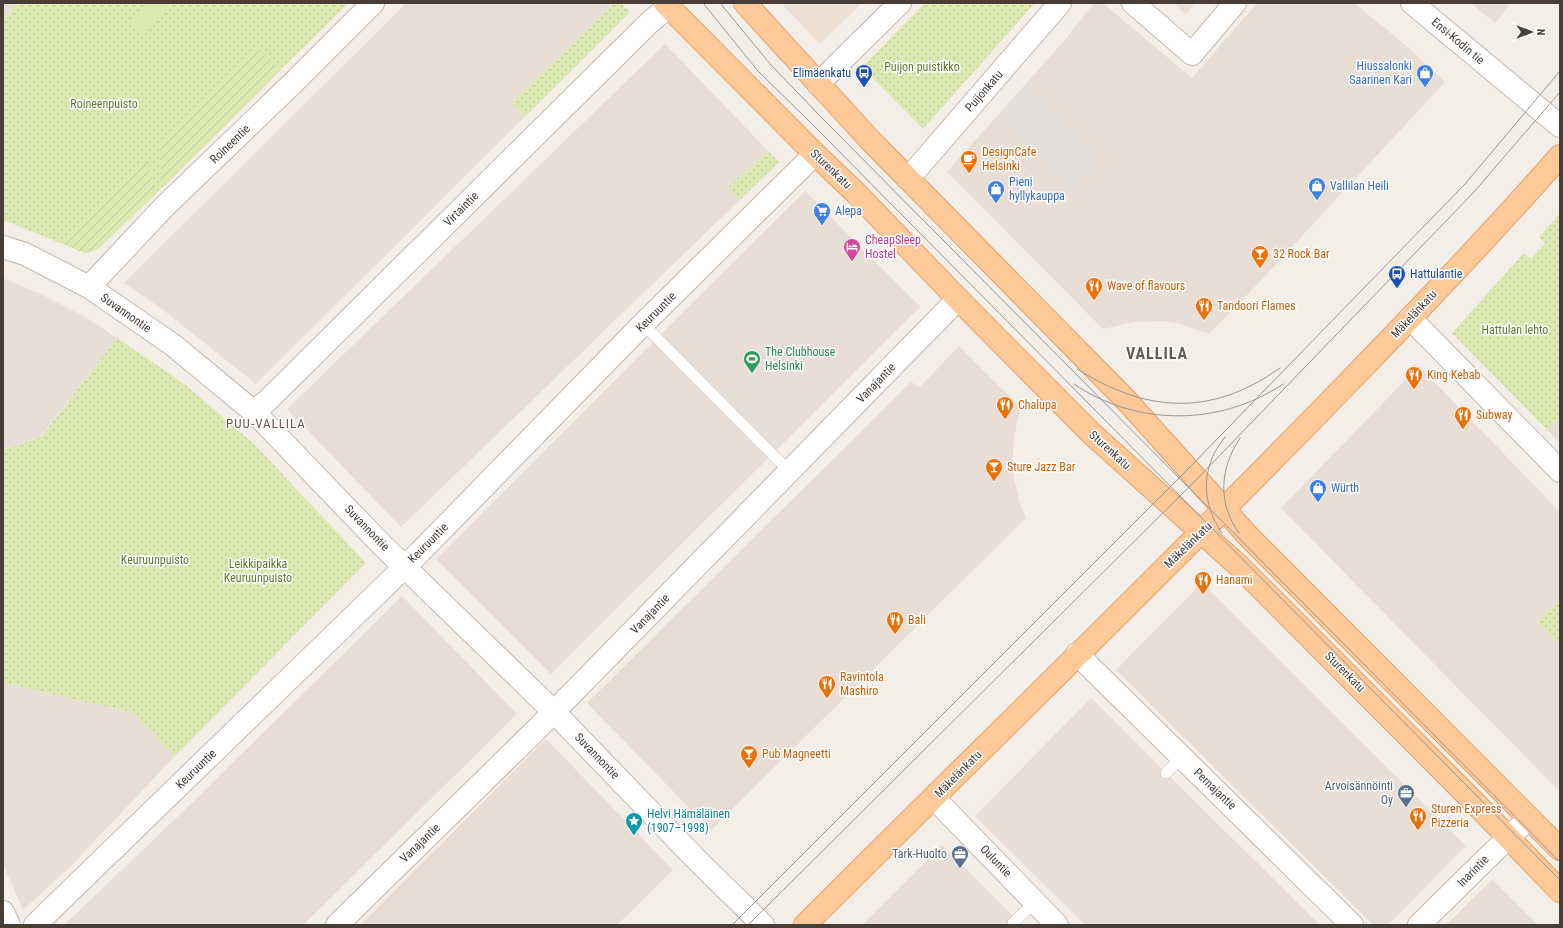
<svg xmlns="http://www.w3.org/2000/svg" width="1563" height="928" viewBox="0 0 1563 928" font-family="'Roboto Condensed',sans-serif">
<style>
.residential{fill:#e8ded6}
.education{fill:#eddfd2}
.grass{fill:url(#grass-dots)}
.garden{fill:url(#garden-furrows)}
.pitch{fill:#dce8b1}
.parking{fill:#e2dfdd}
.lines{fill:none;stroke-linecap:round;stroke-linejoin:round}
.lane-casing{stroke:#c3b6ae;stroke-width:12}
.street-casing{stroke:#c3b6ae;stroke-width:24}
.primary-casing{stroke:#e4a167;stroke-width:24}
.lane{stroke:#fff;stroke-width:11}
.street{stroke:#fff;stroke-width:22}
.primary{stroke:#fec998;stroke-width:22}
.tram{stroke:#979797;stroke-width:1}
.labels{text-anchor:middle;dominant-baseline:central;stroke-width:3;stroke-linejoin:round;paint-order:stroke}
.street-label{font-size:12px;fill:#483d37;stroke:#fff}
.shop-label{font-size:12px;fill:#366cbe;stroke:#fff;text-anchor:start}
.park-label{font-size:12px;fill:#5b7a2a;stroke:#fff}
.transit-label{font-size:12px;fill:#164399;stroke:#fff;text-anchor:end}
.food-label{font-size:12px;fill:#c56008;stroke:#fff;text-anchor:start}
.hotel-label{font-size:12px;fill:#b23c85;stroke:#fff;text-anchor:start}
.leisure-label{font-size:12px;fill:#27864d;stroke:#fff;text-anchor:start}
.service-label{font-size:12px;fill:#4e5e75;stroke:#fff;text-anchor:end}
.culture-label{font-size:12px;fill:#0d838f;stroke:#fff;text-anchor:start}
.neighbourhood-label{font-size:13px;letter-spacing:1px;fill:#6a584e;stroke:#fff}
.district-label{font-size:16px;font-weight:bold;letter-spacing:1px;fill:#6a584e;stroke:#fff}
</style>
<defs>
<pattern id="grass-dots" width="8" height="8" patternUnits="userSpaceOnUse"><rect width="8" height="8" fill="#dce8b1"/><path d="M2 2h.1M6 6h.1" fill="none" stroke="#bec899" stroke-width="1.8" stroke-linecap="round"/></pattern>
<pattern id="garden-furrows" width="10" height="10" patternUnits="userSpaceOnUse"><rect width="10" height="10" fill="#dce8b1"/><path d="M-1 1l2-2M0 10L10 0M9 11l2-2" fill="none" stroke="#bec899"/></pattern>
</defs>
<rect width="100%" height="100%" fill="#f4eee8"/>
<path class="residential" d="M3,3H17L3,21Z
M406,3H620L630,12L256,384L158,306L124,283Z
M1094,3H1103L1192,78L1257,3H1354L1403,43L1445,82L1251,291L1209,334L1180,324L1165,321L1134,322L1103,329L947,172L1064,41Z
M1471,3H1511L1495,23Z
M665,44L779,162L401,527L287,409Z
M805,191L920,307L551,674L436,559Z
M3,278L39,293L87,318L117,338L40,437L3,450Z
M959,346L1021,408L1014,436L1012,466L1014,478L1020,504L1026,518L711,830L587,703L911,382L920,387Z
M1419,366L1560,512V598L1537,622L1560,645V792L1281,508Z
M1560,417V443L1547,430Z
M1202,583L1466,846L1388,925H1373L1116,670Z
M402,596L517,714L303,925H64L194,801Z
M3,683L130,712L152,732L174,757L71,866L23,910L3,864Z
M1091,698L1241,847L1320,925H1085L975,816Z
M546,739L673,870L617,925H360Z
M942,845L1022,925H862Z
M1492,879L1538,925H1446L1492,880Z"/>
<path class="education" d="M781,3H862L820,44Z
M1173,3H1195L1186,14Z"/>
<path class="grass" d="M17,3H349C264,85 182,169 97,250L85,253L3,220V21Z
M615,3H620L630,12L526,116L511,103Z
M925,3H1035L923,129L862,67Z
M768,151L779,162L740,200L728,188Z
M1560,213V417L1547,430L1452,333L1524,253L1531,259L1545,243L1539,237Z
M117,338L183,383L254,444L366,563L174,757L152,732L130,712L3,683V450L41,437Z
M1560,598V645L1537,622Z"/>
<path class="garden" d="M258,48L280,70L163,187L158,148Z
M148,159L156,194L97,250L85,253L63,244Z"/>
<path class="pitch" d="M147,3H172L144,36L130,24Z"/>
<path class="parking" d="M1025,87L1099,162L1073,188L999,113Z"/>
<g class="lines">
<defs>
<path id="lane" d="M643,324L790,472
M1166,773L1182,757
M1013,923L1035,902"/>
<path id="street" d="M1133,3L1192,54L1235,3
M1412,3L1560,126
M818,84L900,3
M908,179L1060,3
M3,247L25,254L89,287L173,345L254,412L382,545L554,712L694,857L763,925
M89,287L164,207L294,82L373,3
M1410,318L1560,471
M254,412L268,400L650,22L668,7
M1077,654L1352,925
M934,798L1057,925
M3,912L9,925
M35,925L419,553L643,324L815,154
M337,925L539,727L958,299
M1419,925L1486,859L1529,818"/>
<path id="primary" d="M665,3L815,154L857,194L958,299L1092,434L1239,566L1475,803L1560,891
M745,3L870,140L1127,401L1249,537L1560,849
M805,925C984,746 1166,571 1342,389C1416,313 1490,236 1560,156"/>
</defs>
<use href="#lane" class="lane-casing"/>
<use href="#street" class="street-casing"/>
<use href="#primary" class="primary-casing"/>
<use href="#lane" class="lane"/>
<use href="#street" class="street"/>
<use href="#primary" class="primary"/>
<path class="tram" d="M703,3L758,71L813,125L1560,880
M720,3L771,65L821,117L1560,862
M1077,369C1147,413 1211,417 1280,368
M1074,384C1137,427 1221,426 1283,384
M1222,533C1208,513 1202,488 1210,464C1213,454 1219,445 1225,437
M1239,533C1217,503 1220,468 1240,438
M732,925L1188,469L1465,184L1560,71
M748,925L1197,479L1474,192L1560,92"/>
</g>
<defs>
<symbol id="bus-pin" viewBox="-11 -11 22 30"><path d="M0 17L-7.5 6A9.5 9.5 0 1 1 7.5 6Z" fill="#1a4fb4" stroke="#fff"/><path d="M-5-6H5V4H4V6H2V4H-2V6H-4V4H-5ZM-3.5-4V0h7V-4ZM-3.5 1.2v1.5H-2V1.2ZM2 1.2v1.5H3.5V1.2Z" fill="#fff"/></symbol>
<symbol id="shop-pin" viewBox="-11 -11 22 30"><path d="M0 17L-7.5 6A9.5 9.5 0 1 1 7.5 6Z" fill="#3f7fe0" stroke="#fff"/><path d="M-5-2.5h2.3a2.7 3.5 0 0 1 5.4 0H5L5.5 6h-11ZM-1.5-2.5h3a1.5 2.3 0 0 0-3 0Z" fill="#fff"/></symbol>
<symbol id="cafe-pin" viewBox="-11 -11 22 30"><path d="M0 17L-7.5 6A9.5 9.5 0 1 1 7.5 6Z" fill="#e8710a" stroke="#fff"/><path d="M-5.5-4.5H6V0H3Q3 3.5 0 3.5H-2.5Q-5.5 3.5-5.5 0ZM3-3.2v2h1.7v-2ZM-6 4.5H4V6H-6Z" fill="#fff"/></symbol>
<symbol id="supermarket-pin" viewBox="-11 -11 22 30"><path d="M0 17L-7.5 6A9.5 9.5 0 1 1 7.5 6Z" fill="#3f7fe0" stroke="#fff"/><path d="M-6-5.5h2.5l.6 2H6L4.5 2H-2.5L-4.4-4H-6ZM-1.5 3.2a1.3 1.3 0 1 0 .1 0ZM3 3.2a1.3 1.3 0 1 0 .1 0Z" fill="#fff"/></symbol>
<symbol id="hotel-pin" viewBox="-11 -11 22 30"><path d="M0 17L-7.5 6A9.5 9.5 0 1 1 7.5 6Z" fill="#d1479c" stroke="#fff"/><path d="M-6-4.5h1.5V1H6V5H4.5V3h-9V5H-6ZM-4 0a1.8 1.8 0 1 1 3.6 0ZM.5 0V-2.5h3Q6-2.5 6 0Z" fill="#fff"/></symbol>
<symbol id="bar-pin" viewBox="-11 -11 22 30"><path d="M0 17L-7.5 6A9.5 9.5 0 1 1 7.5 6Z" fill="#e8710a" stroke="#fff"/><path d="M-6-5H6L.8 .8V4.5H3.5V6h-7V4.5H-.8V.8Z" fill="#fff"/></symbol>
<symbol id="restaurant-pin" viewBox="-11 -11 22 30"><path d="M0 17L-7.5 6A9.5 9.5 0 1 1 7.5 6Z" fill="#e8710a" stroke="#fff"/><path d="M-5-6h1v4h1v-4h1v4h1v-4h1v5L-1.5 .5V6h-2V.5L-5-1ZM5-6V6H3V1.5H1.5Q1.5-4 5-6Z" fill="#fff"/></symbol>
<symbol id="stadium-pin" viewBox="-11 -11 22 30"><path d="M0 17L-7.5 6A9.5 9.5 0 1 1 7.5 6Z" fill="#2e9e5b" stroke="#fff"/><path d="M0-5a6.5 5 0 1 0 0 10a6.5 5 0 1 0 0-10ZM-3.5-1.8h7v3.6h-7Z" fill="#fff"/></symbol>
<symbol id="office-pin" viewBox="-11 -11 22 30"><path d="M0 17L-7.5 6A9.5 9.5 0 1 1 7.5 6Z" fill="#5c6f8a" stroke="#fff"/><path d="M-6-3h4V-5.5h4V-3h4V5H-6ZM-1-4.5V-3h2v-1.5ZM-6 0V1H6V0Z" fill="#fff"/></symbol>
<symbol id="sight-pin" viewBox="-11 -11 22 30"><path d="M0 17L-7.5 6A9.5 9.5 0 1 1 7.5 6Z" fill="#0f9aa8" stroke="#fff"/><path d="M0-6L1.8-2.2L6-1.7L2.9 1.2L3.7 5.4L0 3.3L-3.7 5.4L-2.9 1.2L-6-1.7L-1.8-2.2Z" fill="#fff"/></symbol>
</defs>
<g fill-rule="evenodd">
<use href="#bus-pin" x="854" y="63" width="20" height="27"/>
<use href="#shop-pin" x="1415" y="63" width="20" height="27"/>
<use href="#cafe-pin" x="959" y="149" width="20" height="27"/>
<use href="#shop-pin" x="1307" y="176" width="20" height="27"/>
<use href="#shop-pin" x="986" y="179" width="20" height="27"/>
<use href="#supermarket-pin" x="812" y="201" width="20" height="27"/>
<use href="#hotel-pin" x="842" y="237" width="20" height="27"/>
<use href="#bar-pin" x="1250" y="244" width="20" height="27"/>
<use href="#bus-pin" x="1387" y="264" width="20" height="27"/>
<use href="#restaurant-pin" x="1084" y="276" width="20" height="27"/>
<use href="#restaurant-pin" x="1194" y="296" width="20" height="27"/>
<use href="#stadium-pin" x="742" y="349" width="20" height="27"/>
<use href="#restaurant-pin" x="1404" y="365" width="20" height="27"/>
<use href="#restaurant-pin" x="995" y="395" width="20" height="27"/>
<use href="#restaurant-pin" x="1453" y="405" width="20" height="27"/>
<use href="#bar-pin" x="984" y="457" width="20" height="27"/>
<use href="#shop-pin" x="1308" y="478" width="20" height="27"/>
<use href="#restaurant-pin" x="1193" y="570" width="20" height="27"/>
<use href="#restaurant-pin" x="885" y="610" width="20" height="27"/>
<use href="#restaurant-pin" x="817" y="674" width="20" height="27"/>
<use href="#bar-pin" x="739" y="744" width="20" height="27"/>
<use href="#office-pin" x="1396" y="783" width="20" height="27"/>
<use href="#restaurant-pin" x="1408" y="806" width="20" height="27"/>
<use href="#sight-pin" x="624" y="811" width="20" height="27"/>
<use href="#office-pin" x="950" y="844" width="20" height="27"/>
</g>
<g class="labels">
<g class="street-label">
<text transform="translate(1458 41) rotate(40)">Ensi-Kodin tie</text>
<text transform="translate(984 91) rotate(-49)">Puijonkatu</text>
<text transform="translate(230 144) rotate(-44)">Roineentie</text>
<text transform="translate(831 169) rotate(44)">Sturenkatu</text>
<text transform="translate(461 209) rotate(-45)">Virtaintie</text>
<text transform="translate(656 312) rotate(-45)">Keuruuntie</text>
<text transform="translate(126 313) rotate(35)">Suvannontie</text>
<text transform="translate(1414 314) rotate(-47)">Mäkelänkatu</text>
<text transform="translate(876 383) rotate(-46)">Vanajantie</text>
<text transform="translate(1110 450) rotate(42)">Sturenkatu</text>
<text transform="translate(367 528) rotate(46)">Suvannontie</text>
<text transform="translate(428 543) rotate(-45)">Keuruuntie</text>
<text transform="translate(1188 545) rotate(-44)">Mäkelänkatu</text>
<text transform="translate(650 614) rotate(-46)">Vanajantie</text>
<text transform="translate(1345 672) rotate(45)">Sturenkatu</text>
<text transform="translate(597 756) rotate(46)">Suvannontie</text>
<text transform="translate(196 769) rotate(-44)">Keuruuntie</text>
<text transform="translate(958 774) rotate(-45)">Mäkelänkatu</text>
<text transform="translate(1215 789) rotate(44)">Pernajantie</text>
<text transform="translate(420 843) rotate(-44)">Vanajantie</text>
<text transform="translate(996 861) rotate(46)">Ouluntie</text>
<text transform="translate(1473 871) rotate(-45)">Inarintie</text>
</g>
<g class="shop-label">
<text x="1412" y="66" text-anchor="end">Hiussalonki<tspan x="1412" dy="14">Saarinen Kari</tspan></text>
<text x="1009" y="182">Pieni<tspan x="1009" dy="14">hyllykauppa</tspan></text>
<text x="1330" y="186">Vallilan Heili</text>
<text x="835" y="211">Alepa</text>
<text x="1331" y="488">Würth</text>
</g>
<g class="park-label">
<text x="922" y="67">Puijon puistikko</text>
<text x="104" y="104">Roineenpuisto</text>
<text x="1515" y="330">Hattulan lehto</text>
<text x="155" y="560">Keuruunpuisto</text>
<text x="258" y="564">Leikkipaikka<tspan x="258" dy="14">Keuruunpuisto</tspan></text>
</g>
<g class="transit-label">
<text x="851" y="73">Elimäenkatu</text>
<text x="1410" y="274" text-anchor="start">Hattulantie</text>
</g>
<g class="food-label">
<text x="982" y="152">DesignCafe<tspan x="982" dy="14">Helsinki</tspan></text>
<text x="1273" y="254">32 Rock Bar</text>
<text x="1107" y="286">Wave of flavours</text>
<text x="1217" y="306">Tandoori Flames</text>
<text x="1427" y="375">King Kebab</text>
<text x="1018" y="405">Chalupa</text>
<text x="1476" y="415">Subway</text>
<text x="1007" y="467">Sture Jazz Bar</text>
<text x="1216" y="580">Hanami</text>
<text x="908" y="620">Bali</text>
<text x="840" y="677">Ravintola<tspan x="840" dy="14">Mashiro</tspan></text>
<text x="762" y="754">Pub Magneetti</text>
<text x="1431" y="809">Sturen Express<tspan x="1431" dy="14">Pizzeria</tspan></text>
</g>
<g class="hotel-label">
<text x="865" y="240">CheapSleep<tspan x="865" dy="14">Hostel</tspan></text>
</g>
<g class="leisure-label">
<text x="765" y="352">The Clubhouse<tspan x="765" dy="14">Helsinki</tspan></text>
</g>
<g class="service-label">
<text x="1393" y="786">Arvoisännöinti<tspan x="1393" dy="14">Oy</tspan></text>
<text x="947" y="854">Tark-Huolto</text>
</g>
<g class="culture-label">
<text x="647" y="814">Helvi Hämäläinen<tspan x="647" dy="14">(1907–1998)</tspan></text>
</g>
<g class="neighbourhood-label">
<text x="266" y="423">PUU-VALLILA</text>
</g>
<g class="district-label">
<text x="1157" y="353">VALLILA</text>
</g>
</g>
<rect width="1563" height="928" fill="none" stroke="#483d37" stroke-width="8"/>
<g transform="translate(1531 32) rotate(90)" stroke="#ffffff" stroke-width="3" paint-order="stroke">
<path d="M0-3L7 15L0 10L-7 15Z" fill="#483d37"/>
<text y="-6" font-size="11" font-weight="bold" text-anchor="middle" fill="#483d37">N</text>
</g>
</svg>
